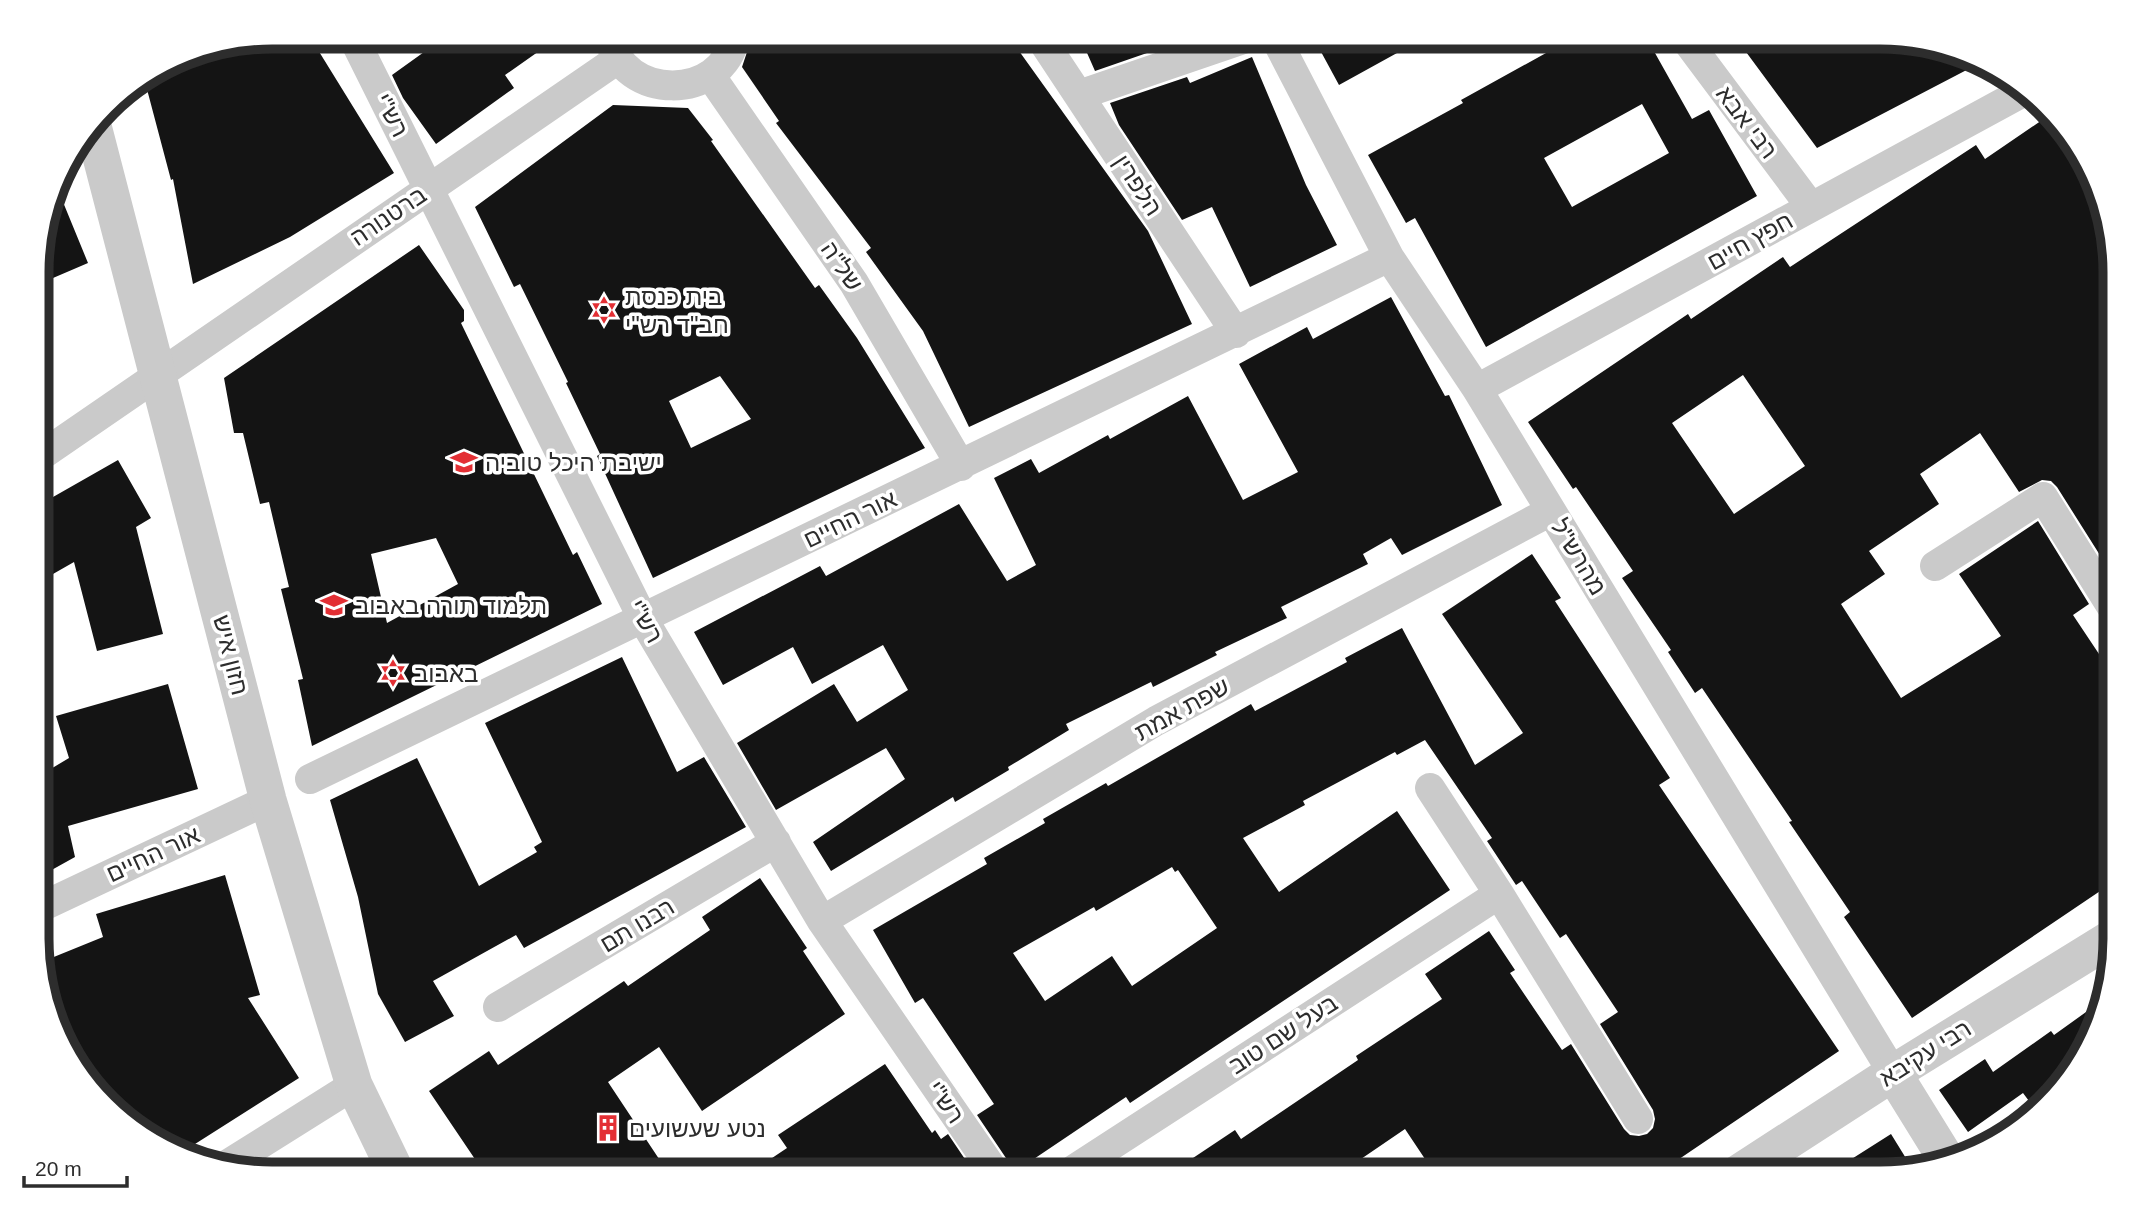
<svg xmlns="http://www.w3.org/2000/svg" width="2152" height="1211" viewBox="0 0 2152 1211" font-family="Helvetica,Heebo,sans-serif">
<style>
.building{fill:#141414;fill-rule:evenodd}
.lines{fill:none;stroke-linecap:round;stroke-linejoin:round}
.minor{stroke:#cacaca;stroke-width:30}
.tertiary{stroke:#cacaca;stroke-width:37}
.labels{text-anchor:middle;dominant-baseline:central;stroke-width:7;stroke-linejoin:round;paint-order:stroke}
.street-label{font-size:24px;fill:#2d2d2d;stroke:#fff}
.poi-label{font-size:24px;fill:#2d2d2d;stroke:#fff;text-anchor:start}
.rim{fill:none;stroke:#2d2d2d;stroke-width:9}
</style>
<rect width="100%" height="100%" fill="#fff"/>
<path class="building" d="M272,37H310L394,173L290,237L193,284L173,179L171,180L144,78L151,74L230,52L228,45Z
M445,37H559L505,75L514,88L436,144L403,98L392,75Z
M752,37H1009L1148,231L1192,324L969,427L923,331L866,252L871,248L776,123L779,121L742,67Z
M1080,37H1170L1173,44L1095,71Z
M1313,37H1426L1339,85Z
M1590,37H1646L1692,119L1709,110L1757,196L1486,347L1415,218L1406,223L1368,155L1463,103L1461,100L1564,43L1567,50ZM1642,104L1669,153L1572,207L1544,158Z
M1735,37H1881L1980,63L1817,148Z
M1252,57L1306,185L1337,245L1250,287L1212,207L1182,220L1119,125L1110,103L1187,77L1190,83Z
M613,105L688,108L713,140L711,141L815,288L819,285L857,338L925,448L653,578L597,456L600,454L566,383L568,382L520,284L514,287L475,207ZM720,376L751,419L691,448L669,401Z
M2048,116L2076,141L2115,256V579L2057,487L2051,481L2042,480L2019,492L1980,433L1920,474L1939,504L1869,551L1885,574L1841,604L1901,698L2001,636L1959,574L2038,521L2089,604L2073,615L2115,678V881L1912,1018L1844,917L1850,912L1789,822L1792,821L1702,688L1695,693L1668,652L1671,650L1622,578L1633,571L1576,487L1573,489L1528,422L1688,314L1691,319L1783,257L1790,267L1976,145L1985,159ZM1743,375L1805,466L1734,514L1672,423Z
M56,185L88,263L39,284V241Z
M419,245L464,310V321L461,323L573,555L577,552L602,604L312,746L298,680L303,679L281,589L289,587L269,502L260,504L243,433H234L224,378ZM436,538L458,584L387,623L371,554Z
M1391,297L1445,396L1449,395L1502,505L1402,555L1391,538L1363,554L1368,564L1281,607L1287,618L1215,652L1217,655L1153,687L1151,682L1066,724L1069,730L1008,767L1009,770L955,802L953,797L831,871L813,842L905,779L886,748L776,810L737,743L834,684L857,722L908,690L883,645L812,684L793,647L723,685L694,632L820,566L826,576L959,504L1007,581L1036,565L994,478L1031,459L1039,473L1108,435L1110,439L1188,396L1243,500L1298,472L1239,364L1307,327L1313,339Z
M118,460L151,518L136,527L163,634L97,651L74,562L39,582V505Z
M1532,554L1561,598L1555,601L1670,778L1659,785L1839,1051L1657,1174H1435L1405,1129L1339,1174H1169L1235,1130L1241,1139L1358,1060L1356,1056L1442,999L1425,974L1489,931L1515,970L1510,973L1562,1050L1571,1044L1624,1129L1630,1135L1639,1136L1647,1134L1653,1128L1655,1119L1653,1110L1600,1024L1618,1012L1566,934L1560,938L1522,881L1516,885L1487,841L1492,838L1425,740L1397,755L1395,752L1303,801L1305,805L1243,838L1279,892L1397,811L1450,890L1130,1103L1126,1097L1013,1173L1010,1164L977,1115L994,1104L923,998L915,1003L873,930L987,864L984,858L1045,823L1043,819L1106,783L1108,786L1251,704L1255,711L1347,662L1345,658L1402,628L1475,765L1523,733L1442,614ZM1172,867L1175,872L1178,870L1217,928L1132,986L1112,956L1045,1001L1013,953L1094,907L1096,911Z
M622,657L677,772L704,757L746,827L524,948L516,935L433,981L454,1016L405,1042L378,994L358,897L330,800L417,758L479,886L537,852L534,847L542,842L485,723Z
M168,684L198,789L68,826L75,857L39,877V776L69,758L56,716Z
M225,875L260,995L248,998L299,1078L184,1151L155,1143L76,1070L39,970V963L103,937L96,914Z
M760,878L807,948L803,951L845,1014L702,1111L659,1047L608,1082L669,1174H485L429,1091L489,1051L498,1065L624,981L628,986L710,930L702,917Z
M2100,1002L2083,1057L2035,1109L2023,1093L1968,1132L1939,1090L1985,1059L1993,1072L2051,1031L2054,1035Z
M885,1064L932,1133L935,1130L941,1139L948,1134L975,1174H748L787,1148L778,1135Z
M1891,1134L1912,1168L1895,1174H1828Z"/>
<g class="lines">
<path class="minor" d="M353,37L643,619L822,921L996,1174
M609,37C623,101 722,102 735,37
M1040,37L1236,333
M1275,37L1389,257L1477,389L1893,1073
M1684,37L1811,207
M710,75L854,283L961,466
M1079,95L1249,37
M1477,389L2023,92
M39,457L618,59
M1935,566L2043,497L2115,612
M310,779L1389,257
M1430,788L1499,894L1638,1119
M39,908L268,800
M822,921L1156,721L1551,511
M498,1007L776,842
M230,1163L354,1085
M1067,1174L1499,894"/>
<path class="tertiary" d="M93,126L268,800L354,1085L397,1174
M1893,1073L1945,1157
M1737,1174L1893,1073L2115,936"/>
</g>
<defs>
<symbol id="synagogue-bare" viewBox="-9 -9 18 18"><path d="M0-6.5L5.6 3.2H-5.6ZM0 6.5L5.6-3.2H-5.6Z" fill="#e32f34" stroke="#fff" stroke-width="2.5" paint-order="stroke"/></symbol>
<symbol id="school-bare" viewBox="-9 -9 18 18"><path d="M0-5L7-2L0 1L-7-2ZM-4 1L0 2.5L4 1V4Q0 6-4 4Z" fill="#e32f34" stroke="#fff" stroke-width="2.5" paint-order="stroke"/></symbol>
<symbol id="building-bare" viewBox="-9 -9 18 18"><path d="M-4-6H4V6H1V3H-1V6H-4ZM-2.5-4.3h1.7v1.8h-1.7ZM.8-4.3h1.7v1.8H.8ZM-2.5-1h1.7V.8h-1.7ZM.8-1h1.7V.8H.8Z" fill="#e32f34" stroke="#fff" stroke-width="2.5" paint-order="stroke"/></symbol>
</defs>
<g fill-rule="evenodd">
<use href="#synagogue-bare" x="585" y="291" width="38" height="38"/>
<use href="#school-bare" x="445" y="443" width="38" height="38"/>
<use href="#school-bare" x="315" y="586" width="38" height="38"/>
<use href="#synagogue-bare" x="374" y="654" width="38" height="38"/>
<use href="#building-bare" x="589" y="1109" width="38" height="38"/>
</g>
<g class="labels">
<g class="street-label">
<text transform="translate(392 115) rotate(63)">רש"י</text>
<text transform="translate(1747 122) rotate(53)">רבי אבא</text>
<text transform="translate(1138 185) rotate(57)">הלפרין</text>
<text transform="translate(388 216) rotate(-34)">ברטנורה</text>
<text transform="translate(1750 241) rotate(-29)">חפץ חיים</text>
<text transform="translate(842 266) rotate(56)">של"ה</text>
<text transform="translate(850 519) rotate(-26)">אור החיים</text>
<text transform="translate(1579 557) rotate(59)">מהרש"ל</text>
<text transform="translate(646 621) rotate(61)">רש"י</text>
<text transform="translate(231 655) rotate(76)">חזון איש</text>
<text transform="translate(1182 709) rotate(-29)">שפת אמת</text>
<text transform="translate(153 854) rotate(-25)">אור החיים</text>
<text transform="translate(637 925) rotate(-31)">רבנו תם</text>
<text transform="translate(1283 1034) rotate(-33)">בעל שם טוב</text>
<text transform="translate(1925 1053) rotate(-32)">רבי עקיבא</text>
<text transform="translate(946 1102) rotate(56)">רש"י</text>
</g>
<g class="poi-label">
<text x="625" y="296">בית כנסת<tspan x="625" dy="28">חב"ד רש"י</tspan></text>
<text x="485" y="462">ישיבת היכל טוביה</text>
<text x="355" y="605">תלמוד תורה באבוב</text>
<text x="414" y="673">באבוב</text>
<text x="629" y="1128">נטע שעשועים</text>
</g>
</g>
<path d="M0 0H2152V1211H0ZM272 49H1880A223 223 0 0 1 2103 272V939A223 223 0 0 1 1880 1162H272A223 223 0 0 1 49 939V272A223 223 0 0 1 272 49Z" fill="#fff" fill-rule="evenodd"/>
<path class="rim" d="M272 49H1880A223 223 0 0 1 2103 272V939A223 223 0 0 1 1880 1162H272A223 223 0 0 1 49 939V272A223 223 0 0 1 272 49Z"/>
<path d="M24 1176v10h103v-10" fill="none" stroke="#2d2d2d" stroke-width="3.5"/>
<text x="35" y="1176" font-size="21" fill="#2d2d2d" stroke="#ffffff" stroke-width="5" paint-order="stroke">20 m</text>
</svg>
